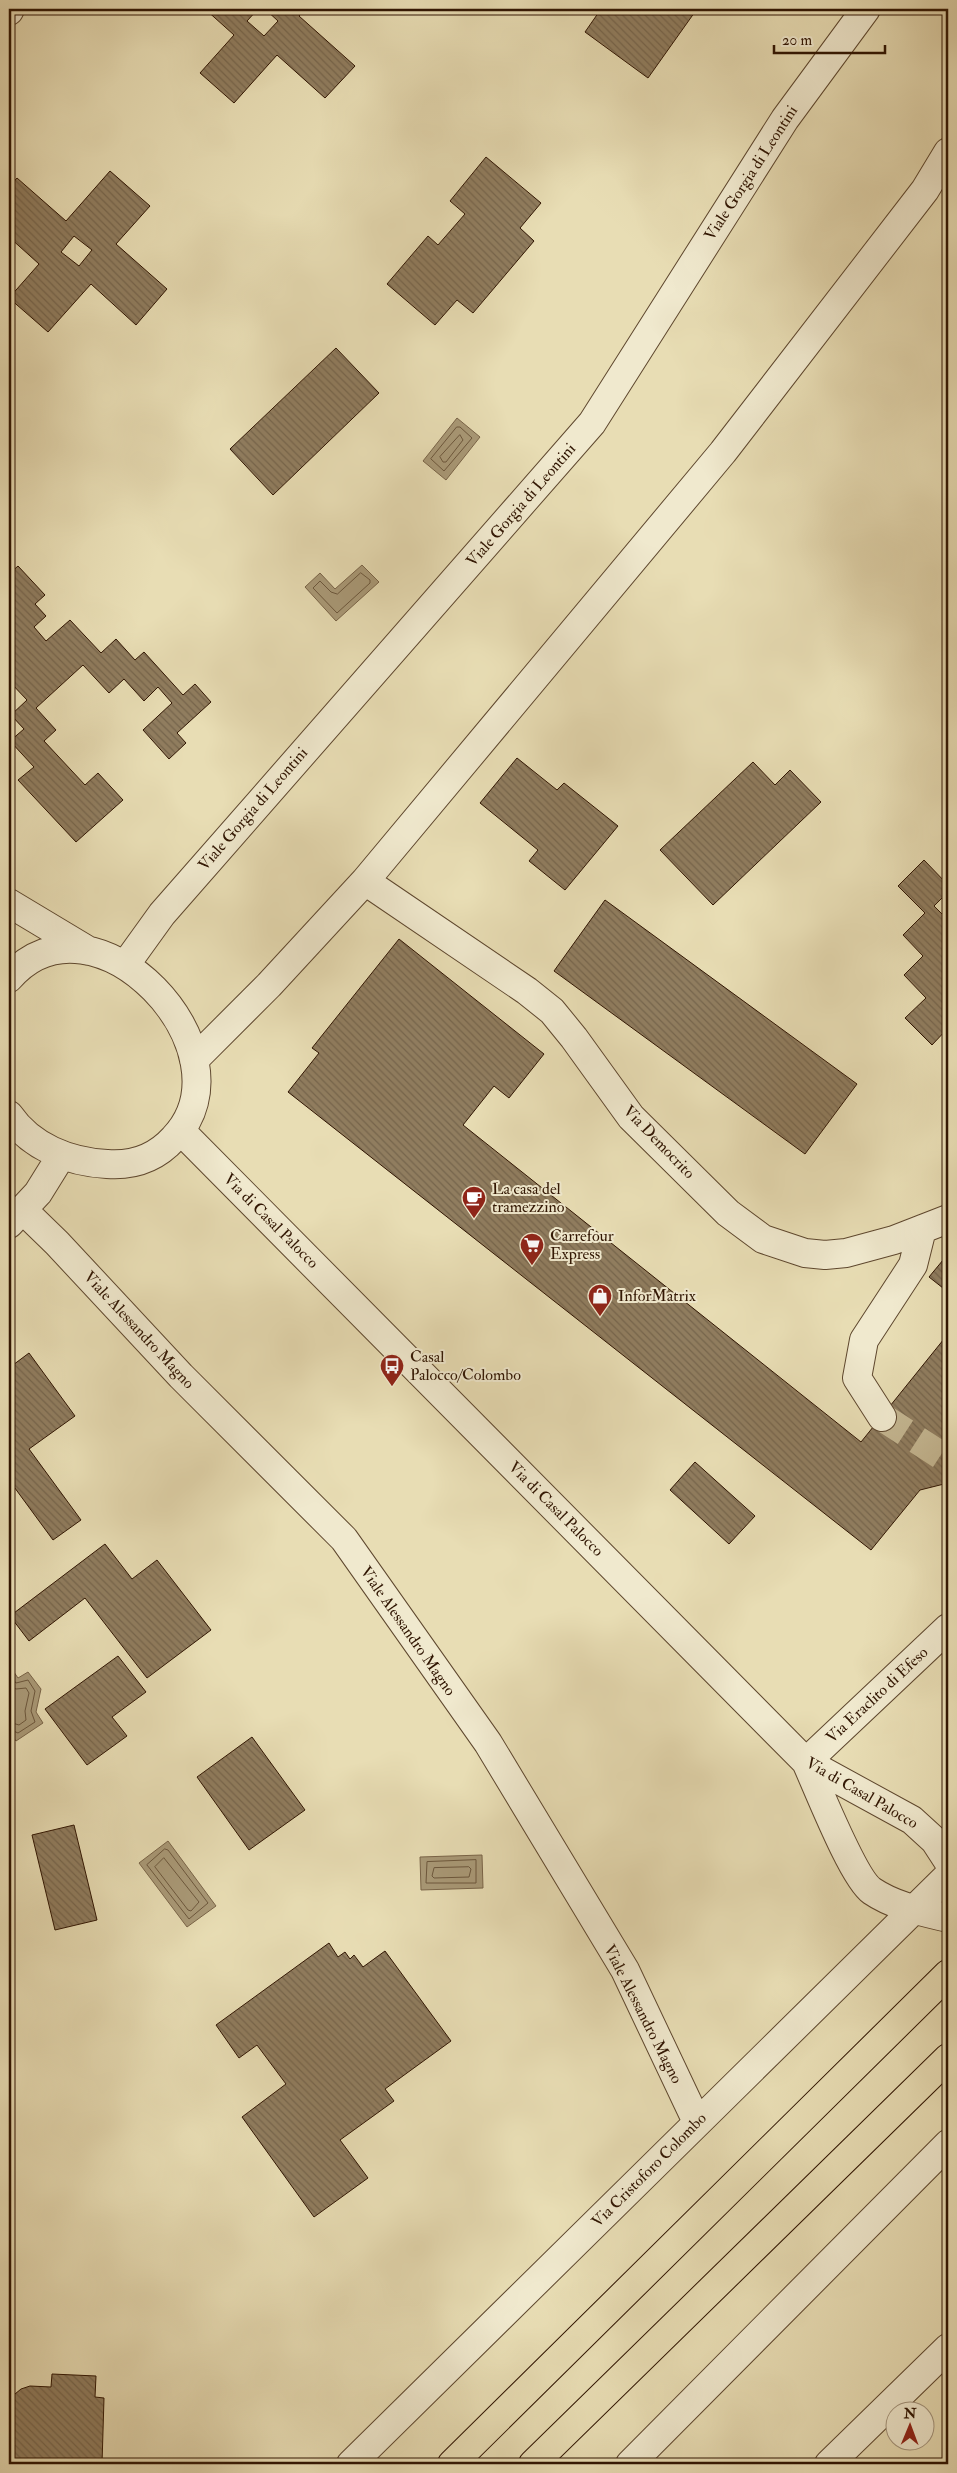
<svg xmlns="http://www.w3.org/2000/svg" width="957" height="2473" viewBox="0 0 957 2473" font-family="'IM FELL Double Pica',serif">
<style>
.water{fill:#a99977;stroke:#796448}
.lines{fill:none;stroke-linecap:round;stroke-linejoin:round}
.shore{stroke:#6c573c;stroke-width:1}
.building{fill:url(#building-back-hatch);stroke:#301502;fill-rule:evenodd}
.minor-tunnel{stroke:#c3b590;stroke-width:28;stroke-dasharray:28 14;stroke-linecap:butt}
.minor-casing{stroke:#5e472e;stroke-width:30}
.major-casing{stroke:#301502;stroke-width:30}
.minor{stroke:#f0e9ce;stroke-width:28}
.major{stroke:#e8ddb4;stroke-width:28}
.labels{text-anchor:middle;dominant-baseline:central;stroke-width:4;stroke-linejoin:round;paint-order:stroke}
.street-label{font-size:16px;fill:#301502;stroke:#f0e9ce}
.poi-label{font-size:16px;fill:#301502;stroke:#f0e9ce;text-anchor:start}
</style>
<defs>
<pattern id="building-back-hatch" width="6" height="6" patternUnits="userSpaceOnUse" patternTransform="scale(1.25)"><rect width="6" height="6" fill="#907d5f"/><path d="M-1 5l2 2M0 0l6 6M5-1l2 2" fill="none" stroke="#76654c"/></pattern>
</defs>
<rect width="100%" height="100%" fill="#e8ddb4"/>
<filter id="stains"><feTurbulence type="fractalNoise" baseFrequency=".004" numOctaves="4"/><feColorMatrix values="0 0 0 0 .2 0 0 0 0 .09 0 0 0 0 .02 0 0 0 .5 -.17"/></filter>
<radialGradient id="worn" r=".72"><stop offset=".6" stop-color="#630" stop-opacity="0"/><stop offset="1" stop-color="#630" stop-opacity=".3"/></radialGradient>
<path class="water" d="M457,418L480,437L446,480L423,461Z
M362,565L379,582L336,621L305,587L320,573L335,589Z
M9,1665L18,1678L28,1672L41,1689L36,1712L43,1723L16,1741L9,1731Z
M168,1841L216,1906L187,1927L139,1863Z
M482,1855L483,1888L421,1890L420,1857Z"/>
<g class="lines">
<path class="shore" d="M457,427H460L472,438L444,471L431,459Z
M460,435L463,440L446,462H443L440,457Z
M361,573L370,580V583L337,613L313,588L320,581L331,592L337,594Z
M9,1674L16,1683L28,1680L35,1691L31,1711L35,1722L18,1733L9,1729
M9,1685L16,1689L26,1688L29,1693L25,1711L26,1720L19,1725L9,1722
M165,1849L168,1850L208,1903L189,1919L147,1865Z
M164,1858L199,1902L191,1911L188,1910L155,1867Z
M476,1860V1883H426L427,1862Z
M469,1867L471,1869L469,1877L434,1878L432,1876L434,1868Z"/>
</g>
<path class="building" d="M205,9H258L247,21L264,36L278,21L265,9H305L299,16L355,66L325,98L277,55L234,103L200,73L234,35Z
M601,9H697L648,78L585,32Z
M486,157L541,203L520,228L534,241L473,313L457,300L435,325L387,284L428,236L438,245L465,214L450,201Z
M110,171L150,206L116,244L167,289L136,325L91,284L48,332L9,298L39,264L9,237V187L17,178L66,221ZM74,236L92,250L79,266L61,252Z
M336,348L379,393L273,495L230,449Z
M18,566L45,595L35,604L46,616L34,627L46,641L70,620L101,653L116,639L135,660L144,652L183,695L195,684L211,702L177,733L186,743L169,759L143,730L172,703L158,687L144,701L124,679L109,693L83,665L36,708L56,730L44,741L85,785L98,773L123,800L76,842L18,780L34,767L10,741L24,729L11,715L27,700L9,681V574Z
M517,758L557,790L564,783L618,826L565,890L529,861L538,850L480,803Z
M753,762L775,785L790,770L821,802L713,905L660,850Z
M924,860L948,885V892L934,906L948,920V947L943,952L948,957V1028L932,1045L905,1018L926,998L904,975L923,956L903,935L925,913L898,886Z
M605,900L857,1084L805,1154L554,971Z
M399,939L544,1054L509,1098L494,1086L463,1125L861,1442L948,1334V1483L920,1490L871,1550L288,1092L319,1053L312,1048Z
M948,1254V1292L929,1277Z
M29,1353L75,1416L29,1449L81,1520L53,1540L9,1480V1368Z
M695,1462L755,1516L729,1544L670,1490Z
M105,1544L132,1579L157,1560L211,1630L147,1678L85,1598L29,1641L10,1616Z
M118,1656L146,1692L112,1717L127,1736L87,1765L45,1709Z
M252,1737L305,1810L249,1850L197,1777Z
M74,1825L97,1920L55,1930L32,1835Z
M329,1943L338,1957L345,1952L350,1959L354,1955L363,1967L385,1951L451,2041L385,2089L394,2101L340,2140L368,2178L314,2217L242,2117L286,2084L257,2045L239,2058L216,2025Z
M52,2374L96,2376L95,2397L104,2398L102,2464H9V2399L21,2389L30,2386L51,2387Z"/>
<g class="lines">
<path class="minor-tunnel" d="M882,1417L948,1460"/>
<defs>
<path id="minor" d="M9,11L10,9
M365,881L527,991L552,1011L574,1038L631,1117L728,1213L763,1239L805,1253L825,1255L846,1253L894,1240L948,1219
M9,903L89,951
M126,964L162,914L592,423L785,119L866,9
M9,978C94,880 256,1052 174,1138C156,1158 133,1166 107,1164C69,1162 31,1147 9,1115
M194,1060L269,985L365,881L723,452L925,190L948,152
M181,1131L806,1762L912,1820L935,1841L948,1861
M23,1210L57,1243L181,1376L344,1539L488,1743L625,1970L697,2122
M9,1224L38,1193L61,1156
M882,1417L857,1378L864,1340L913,1265L922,1229
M806,1762C818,1788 853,1878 872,1891C894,1906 923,1912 948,1918
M806,1762L948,1628
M351,2464L948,1876
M630,2464L948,2144
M829,2464L948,2348"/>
<path id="major" d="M452,2464L948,1974
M533,2464L948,2058"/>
</defs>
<use href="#minor" class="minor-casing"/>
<use href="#major" class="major-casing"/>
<use href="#minor" class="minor"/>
<use href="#major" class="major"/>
</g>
<defs>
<symbol id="cafe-pin" viewBox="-11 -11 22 30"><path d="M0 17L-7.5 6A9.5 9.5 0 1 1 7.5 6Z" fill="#8f2418" stroke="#f0e9ce"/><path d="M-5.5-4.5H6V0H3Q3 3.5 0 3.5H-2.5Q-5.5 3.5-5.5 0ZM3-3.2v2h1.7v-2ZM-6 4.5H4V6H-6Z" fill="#fff"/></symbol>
<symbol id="supermarket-pin" viewBox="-11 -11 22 30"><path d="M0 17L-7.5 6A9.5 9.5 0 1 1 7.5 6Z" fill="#8f2418" stroke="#f0e9ce"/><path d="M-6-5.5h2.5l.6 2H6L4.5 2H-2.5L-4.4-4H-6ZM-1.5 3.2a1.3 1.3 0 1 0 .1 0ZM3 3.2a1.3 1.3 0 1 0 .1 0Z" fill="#fff"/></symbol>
<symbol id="shop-pin" viewBox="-11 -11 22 30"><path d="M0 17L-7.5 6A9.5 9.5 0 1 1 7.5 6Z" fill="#8f2418" stroke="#f0e9ce"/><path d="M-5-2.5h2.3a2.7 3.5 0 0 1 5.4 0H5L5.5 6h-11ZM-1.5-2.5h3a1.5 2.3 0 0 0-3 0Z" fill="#fff"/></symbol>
<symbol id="bus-pin" viewBox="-11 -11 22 30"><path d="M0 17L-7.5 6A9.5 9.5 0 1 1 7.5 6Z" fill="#8f2418" stroke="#f0e9ce"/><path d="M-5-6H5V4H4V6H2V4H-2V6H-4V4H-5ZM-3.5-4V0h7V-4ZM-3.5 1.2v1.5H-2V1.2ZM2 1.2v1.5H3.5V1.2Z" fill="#fff"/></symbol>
</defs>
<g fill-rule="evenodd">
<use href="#cafe-pin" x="460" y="1184" width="28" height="38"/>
<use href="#supermarket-pin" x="518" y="1231" width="28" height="38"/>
<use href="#shop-pin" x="586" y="1282" width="28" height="38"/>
<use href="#bus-pin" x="378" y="1352" width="28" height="38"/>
</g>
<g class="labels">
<g class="street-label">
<text transform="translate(751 173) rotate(-57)">Viale Gorgia di Leontini</text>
<text transform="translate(521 505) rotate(-49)">Viale Gorgia di Leontini</text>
<text transform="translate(253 809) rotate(-49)">Viale Gorgia di Leontini</text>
<text transform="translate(659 1142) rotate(46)">Via Democrito</text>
<text transform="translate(271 1221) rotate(45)">Via di Casal Palocco</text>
<text transform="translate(139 1330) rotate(47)">Viale Alessandro Magno</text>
<text transform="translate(556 1509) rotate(45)">Via di Casal Palocco</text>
<text transform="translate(408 1631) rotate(55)">Viale Alessandro Magno</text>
<text transform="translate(877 1695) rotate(-43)">Via Eraclito di Efeso</text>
<text transform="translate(862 1793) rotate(30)">Via di Casal Palocco</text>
<text transform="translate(643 2014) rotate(63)">Viale Alessandro Magno</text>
<text transform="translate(649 2170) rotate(-45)">Via Cristoforo Colombo</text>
</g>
<g class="poi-label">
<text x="492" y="1189">La casa del<tspan x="492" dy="18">tramezzino</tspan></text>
<text x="550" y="1236">Carrefour<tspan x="550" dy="18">Express</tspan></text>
<text x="618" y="1296">InforMatrix</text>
<text x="410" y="1357">Casal<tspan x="410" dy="18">Palocco/Colombo</tspan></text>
</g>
</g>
<rect width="957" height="2473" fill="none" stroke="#e8ddb4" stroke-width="30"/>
<rect x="10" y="10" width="937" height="2453" fill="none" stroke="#301502" stroke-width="2.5"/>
<rect x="15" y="15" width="927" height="2443" fill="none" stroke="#301502"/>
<g transform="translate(910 2426) rotate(1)"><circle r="24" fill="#f0e9ce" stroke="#a3947c"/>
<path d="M0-4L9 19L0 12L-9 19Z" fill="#8f2418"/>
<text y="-8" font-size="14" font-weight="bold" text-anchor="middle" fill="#301502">N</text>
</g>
<path d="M774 45v8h111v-8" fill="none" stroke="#301502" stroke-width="2.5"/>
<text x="782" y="45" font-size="15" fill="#301502" stroke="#f0e9ce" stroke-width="4" paint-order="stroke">20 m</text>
<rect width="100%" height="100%" filter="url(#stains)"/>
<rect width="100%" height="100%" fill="url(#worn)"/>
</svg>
